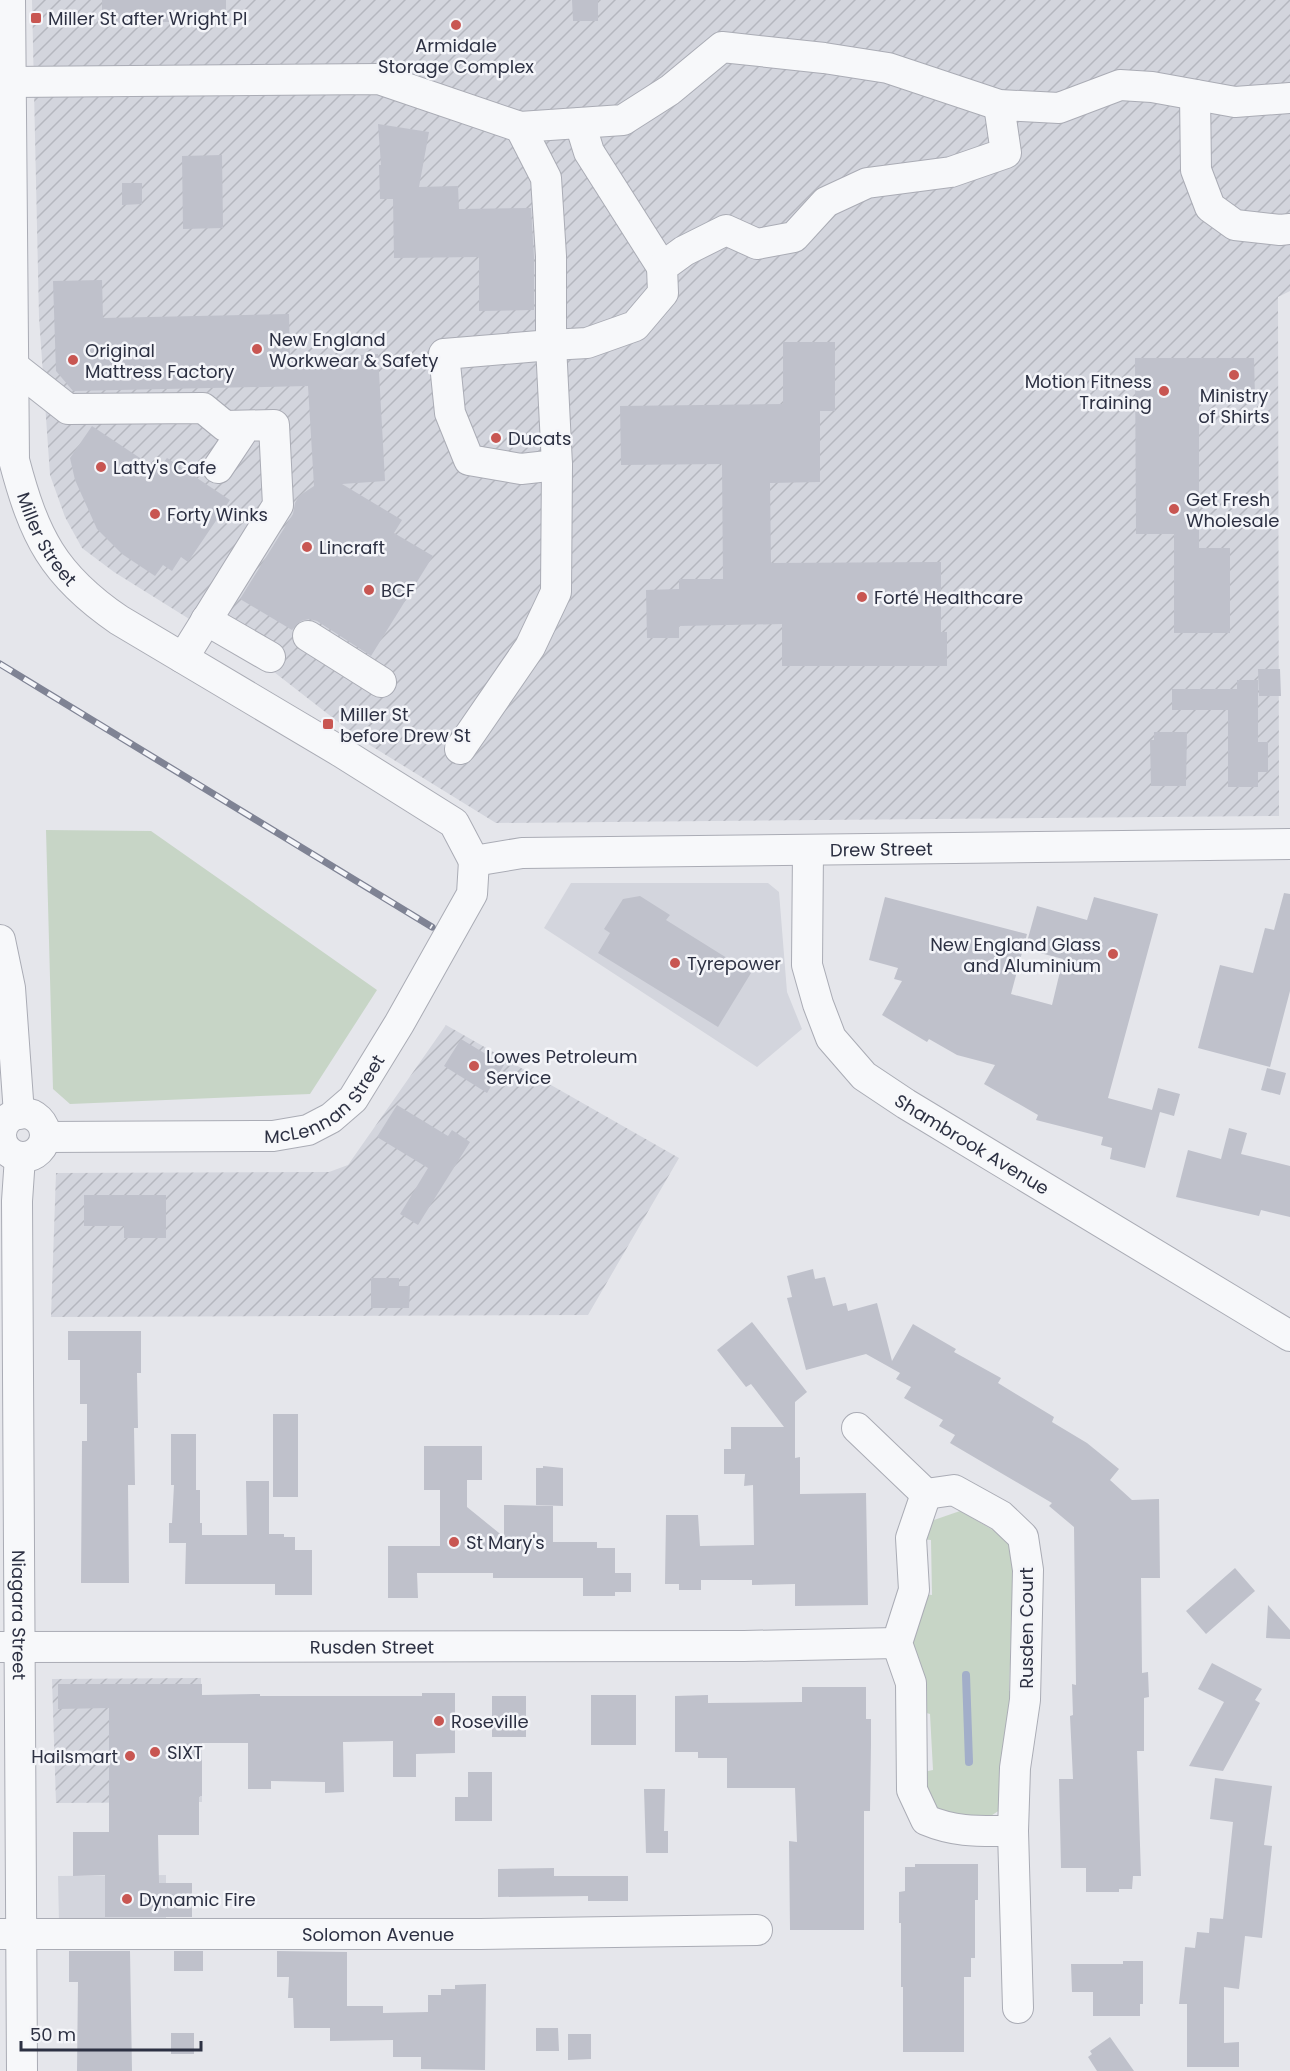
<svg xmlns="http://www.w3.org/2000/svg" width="1290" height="2071" viewBox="0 0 1290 2071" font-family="Poppins,sans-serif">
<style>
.built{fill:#d3d5dd}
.industrial{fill:url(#industrial-furrows)}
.green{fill:#c7d5c6}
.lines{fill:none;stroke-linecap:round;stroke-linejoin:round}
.stream{stroke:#a2aec9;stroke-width:8}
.building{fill:#bfc1cb}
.minor-casing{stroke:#aaacb5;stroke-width:32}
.minor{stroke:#f7f8fa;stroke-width:30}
.rail-casing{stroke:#7f8394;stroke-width:7}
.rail{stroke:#f4f5f9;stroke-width:4.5;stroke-dasharray:14;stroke-linecap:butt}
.poi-dot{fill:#c85652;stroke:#f4f5f9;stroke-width:2}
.labels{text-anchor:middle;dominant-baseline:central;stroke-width:5;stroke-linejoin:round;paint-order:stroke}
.poi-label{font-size:18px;fill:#2d3143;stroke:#f4f5f9;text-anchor:start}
.street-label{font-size:18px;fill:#2d3143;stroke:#f4f5f9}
</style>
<defs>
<pattern id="industrial-furrows" width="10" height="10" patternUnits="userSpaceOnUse" patternTransform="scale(1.5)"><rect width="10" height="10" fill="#d3d5dd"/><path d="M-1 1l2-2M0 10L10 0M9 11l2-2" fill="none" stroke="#b5b7bf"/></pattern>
</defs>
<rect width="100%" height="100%" fill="#e5e6eb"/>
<path class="built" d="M571,883H768L779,892L787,992L802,1029L757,1067L544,928Z
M166,1875V1922H59L58,1876Z"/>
<path class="industrial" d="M32,0H1290V291L1278,297L1279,816L496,823L360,739L274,672L114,572L82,548L65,517L50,475L39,317Z
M446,1025L679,1158L588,1315L51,1317L56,1173L329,1172L348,1165Z
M201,1678L202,1802L56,1803L52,1679Z"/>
<path class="green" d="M46,830L151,831L377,990L310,1094L70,1104L53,1089Z
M960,1511L1007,1538L1021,1565L1020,1608L1012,1610L1009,1691H1019L1003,1808L986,1819L935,1815L921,1785L923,1772L933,1770L930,1714L923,1712L910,1648L921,1594L932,1595L931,1540L919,1539L934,1520Z"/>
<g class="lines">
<path class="stream" d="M966,1675L969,1762"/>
</g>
<path class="building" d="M102,0H226V21L102,23Z
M572,0H598V21H573Z
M378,124L429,132L419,187L458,186L459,209L531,208L534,257V310L479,311V257L394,258L393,199H380L379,165H381Z
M222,155L223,228L183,229L182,156Z
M122,183H142V204L122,205Z
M102,280L103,318L289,314L290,359L378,354L385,481L342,484L402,520L394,533L433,556L371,656L317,621L309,619L301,621L292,630L240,599L293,514L295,503L299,496L314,486L308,386L73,391L56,371L53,281Z
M783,342H835V411H820V482L770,483L771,563L941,562V632H947V666H782V624L679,626V638H647L646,590L679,589V579H723L722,464L621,465L620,406L783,404Z
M1135,358H1254L1255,398H1199V548H1230V633H1174V534H1136Z
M92,426L158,470L167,458L230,500L188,562L181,557L172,571L163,565L155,576L122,554L97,529L75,480L70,458Z
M1258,669H1280L1281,696H1259Z
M1237,680H1258V742H1268V772H1258V787H1228V710H1172V689H1237Z
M1154,732H1187L1186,786H1151L1150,740H1154Z
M1284,893L1290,894V991L1270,1067L1198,1048L1220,965L1253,973L1265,928L1274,930Z
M640,896L670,915L666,920L751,973L718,1027L598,953L610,933L604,929L623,899Z
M885,897L1027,934L1011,994L1052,1005L1063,959L1025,949L1037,906L1087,920L1094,897L1158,914L1108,1098L1152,1110L1158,1088L1180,1094L1174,1116L1160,1112L1145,1168L1110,1159L1112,1148L1101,1145L1103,1137L1036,1120L1038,1115L984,1084L995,1065L957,1055L929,1039L927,1042L882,1015L902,981L894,979L898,968L869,960Z
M461,1039L504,1065L487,1093L444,1066Z
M1267,1068L1286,1073L1280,1095L1261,1090Z
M397,1105L448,1136L452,1130L470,1142L418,1225L400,1214L428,1168L377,1137Z
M1229,1128L1247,1133L1241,1154L1290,1166V1217L1261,1210L1259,1216L1176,1197L1188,1150L1221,1159Z
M84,1195H166V1238H124V1226H84Z
M813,1269L815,1279L825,1277L833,1306L846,1303L848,1311L877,1303L892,1361L913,1324L956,1349L954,1352L1001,1378L998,1383L1054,1417L1052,1422L1087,1443L1119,1469L1110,1480L1132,1500L1159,1499L1160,1578H1141L1142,1673L1148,1672L1149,1697L1144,1698V1751H1137L1141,1876H1133L1132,1889H1119V1892H1086V1868H1061L1059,1779H1073L1070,1716L1073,1715L1072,1684L1076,1685L1074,1527L1049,1506L1052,1503L950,1443L955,1435L939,1426L943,1420L904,1398L911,1387L896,1379L900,1373L866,1354L806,1370L787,1298L792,1297L787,1276Z
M371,1278H399V1286H410L409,1308H371Z
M752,1322L807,1392L795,1402V1458L800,1457V1494L866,1493L868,1605L795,1606V1584L752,1585V1580H701V1590H679V1584H665L666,1515H698L700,1546L754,1545L753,1485L744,1486L745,1474H724V1449H731V1427H784L751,1384L746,1387L717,1350Z
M68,1331H141V1373H137L138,1428H134L135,1485H128L129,1583H81L82,1441H87V1404H80V1360H68Z
M273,1414H298V1497H273Z
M171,1434H196V1490H200V1523H202V1535H247L246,1481H269V1534H284V1537H295V1550H312V1595H275V1584H185L186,1543H169V1523H172L174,1485H171Z
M424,1446H482V1480H467V1507L504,1537V1505L553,1506V1542H597V1548H615V1573H631V1592H615V1596H583V1578H493V1573H417L418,1598H388V1546H440V1490H424Z
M543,1466L563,1468V1506L536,1505V1468H543Z
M1235,1568L1255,1591L1206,1634L1186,1611Z
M1268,1605L1290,1630V1639L1266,1638Z
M1212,1663L1262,1689L1255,1700L1260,1703L1223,1771L1189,1766L1224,1702L1198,1689Z
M58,1684H202V1695L260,1694V1696H422V1693H455V1753L416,1754V1777H393V1741L343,1742L344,1792L325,1793V1782L271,1781V1789H248V1743H202V1796H199V1835H158L159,1883H192V1917H105V1875L73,1876V1832H109V1708L58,1709Z
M802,1687H866V1719H871V1745L870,1811H864V1930H790L789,1841L797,1842L795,1788H727V1758H698V1752H675V1696L708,1695V1703L802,1702Z
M591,1695H636V1745H591Z
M492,1696H526V1737H492Z
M468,1772H492V1821H455V1797H468Z
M1215,1778L1272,1786L1264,1845L1272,1846L1262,1938L1245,1936L1239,1989L1224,1987V2043L1239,2042V2067H1187V2004H1179L1185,1947L1195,1948L1197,1932L1209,1933L1210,1918L1223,1919L1233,1822L1210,1819Z
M644,1789H665L664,1831H668V1853H646Z
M915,1864H978V1900H975V1958H971V1977H964V2052H903V1987H901V1923H899V1892L905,1891V1867H915Z
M554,1868V1876H628V1901H588V1896L498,1897V1869Z
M69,1951H130L132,2071H77L78,1982H69Z
M174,1951H203V1971H174Z
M277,1951L347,1952V2006H383V2013L428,2012V1995H441V1989H455V1985L486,1984L485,2070L421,2069V2057H393V2040L330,2041V2028H294L293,1998H288L289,1977H277Z
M1123,1961H1143V2004H1140V2016H1093V1992H1072L1071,1964H1123Z
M536,2028H558L559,2051H536Z
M171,2033H194V2054H171Z
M568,2034H591V2059L568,2060Z
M1110,2037L1134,2071H1097L1088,2057L1092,2054L1090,2051Z"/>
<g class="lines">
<defs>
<g id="minor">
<path id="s1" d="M10,0L14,460C34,536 53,575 119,620L341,752L454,823L474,861"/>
<path d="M10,82L379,79L520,127L623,120L670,90L722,47L824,58L888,68L999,105L1059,108L1120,85L1152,87L1235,102L1290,98"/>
<path d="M1195,95L1196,170L1210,207L1235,225L1280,230L1290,229"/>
<path d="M580,123L589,152L662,267"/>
<path d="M12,365L68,409L203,408L225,426L274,425L278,505L183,658"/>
<path d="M557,465L521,469L469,460L450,413L444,354L551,345L587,343L635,326L663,293L662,267L684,251L726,230L757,244L794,237L826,202L867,183L951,172L1006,153L999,105"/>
<path d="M218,468L246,426"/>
<path d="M206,620L270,657"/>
<path d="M308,636L381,682"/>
<path d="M460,749L530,647L556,592L557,465L551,345V256L546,178L520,127"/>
<path id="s2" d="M808,850L807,965L818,1004L831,1038L864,1076L906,1104L1290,1336"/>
<path id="s3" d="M474,861L522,853L1290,844"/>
<path d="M0,940L10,988L19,1114"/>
<circle cx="23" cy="1135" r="22"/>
<path id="s4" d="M45,1137L273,1136L308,1130L331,1118L353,1099L399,1024L472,894L474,861"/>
<path id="s5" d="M20,1157L17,1201L22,2071"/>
<path d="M857,1428L926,1494"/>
<path d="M926,1494L954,1490L1001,1516L1023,1537L1028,1570L1025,1700L1015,1768L1013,1831L1018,2008"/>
<path d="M926,1494L911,1538L914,1590L897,1643L911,1683L912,1790L926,1820C957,1833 981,1831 1013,1831"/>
<path id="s6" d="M0,1647L744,1646L897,1643"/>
<path id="s7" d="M0,1934H480L757,1930"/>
</g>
</defs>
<use href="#minor" class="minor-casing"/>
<use href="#minor" class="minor"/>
<defs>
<path id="rail" d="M0,664L432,927"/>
</defs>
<use href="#rail" class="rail-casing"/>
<use href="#rail" class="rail"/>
</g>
<g class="poi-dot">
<rect x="30" y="12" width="12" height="12" rx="3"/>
<circle cx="456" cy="25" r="6"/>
<circle cx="257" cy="349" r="6"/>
<circle cx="73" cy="360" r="6"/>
<circle cx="1234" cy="375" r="6"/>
<circle cx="1164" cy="391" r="6"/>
<circle cx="496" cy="438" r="6"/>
<circle cx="101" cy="467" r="6"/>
<circle cx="1174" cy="509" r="6"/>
<circle cx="155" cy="514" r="6"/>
<circle cx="307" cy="547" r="6"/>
<circle cx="369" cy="590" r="6"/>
<circle cx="862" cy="597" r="6"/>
<rect x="322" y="718" width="12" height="12" rx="3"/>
<circle cx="1113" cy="954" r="6"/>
<circle cx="675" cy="963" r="6"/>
<circle cx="474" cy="1066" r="6"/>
<circle cx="454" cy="1542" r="6"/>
<circle cx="439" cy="1721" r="6"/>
<circle cx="155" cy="1752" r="6"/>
<circle cx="130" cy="1756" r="6"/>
<circle cx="127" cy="1899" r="6"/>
</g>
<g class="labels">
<g class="poi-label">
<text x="48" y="18">Miller St after Wright Pl</text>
<text x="456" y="45" text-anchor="middle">Armidale<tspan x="456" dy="21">Storage Complex</tspan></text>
<text x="269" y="339">New England<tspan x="269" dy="21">Workwear &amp; Safety</tspan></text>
<text x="85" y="350">Original<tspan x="85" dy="21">Mattress Factory</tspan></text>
<text x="1152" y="381" text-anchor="end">Motion Fitness<tspan x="1152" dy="21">Training</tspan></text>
<text x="1234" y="395" text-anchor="middle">Ministry<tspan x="1234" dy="21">of Shirts</tspan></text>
<text x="508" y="438">Ducats</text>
<text x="113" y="467">Latty's Cafe</text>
<text x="1186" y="499">Get Fresh<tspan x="1186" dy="21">Wholesale</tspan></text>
<text x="167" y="514">Forty Winks</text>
<text x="319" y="547">Lincraft</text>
<text x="381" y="590">BCF</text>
<text x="874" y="597">Forté Healthcare</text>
<text x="340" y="714">Miller St<tspan x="340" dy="21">before Drew St</tspan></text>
<text x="1101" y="944" text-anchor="end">New England Glass<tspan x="1101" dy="21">and Aluminium</tspan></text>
<text x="687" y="963">Tyrepower</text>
<text x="486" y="1056">Lowes Petroleum<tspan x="486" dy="21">Service</tspan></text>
<text x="466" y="1542">St Mary's</text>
<text x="451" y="1721">Roseville</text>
<text x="167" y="1752">SIXT</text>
<text x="118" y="1756" text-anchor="end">Hailsmart</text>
<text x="139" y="1899">Dynamic Fire</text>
</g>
<g class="street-label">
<text stroke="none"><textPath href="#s1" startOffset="546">Miller Street</textPath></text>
<text stroke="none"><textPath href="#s3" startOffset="408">Drew Street</textPath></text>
<text stroke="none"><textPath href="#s4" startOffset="294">McLennan Street</textPath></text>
<text stroke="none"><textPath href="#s2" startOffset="370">Shambrook Avenue</textPath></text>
<text stroke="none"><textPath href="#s5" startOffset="458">Niagara Street</textPath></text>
<text transform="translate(1026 1628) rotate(-90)">Rusden Court</text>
<text stroke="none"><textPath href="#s6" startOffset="372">Rusden Street</textPath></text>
<text stroke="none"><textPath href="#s7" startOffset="378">Solomon Avenue</textPath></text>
</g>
</g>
<path d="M21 2041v9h180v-9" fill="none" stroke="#2d3143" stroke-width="3"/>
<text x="30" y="2041" font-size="18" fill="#2d3143" stroke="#f4f5f9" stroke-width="4.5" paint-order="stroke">50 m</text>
</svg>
